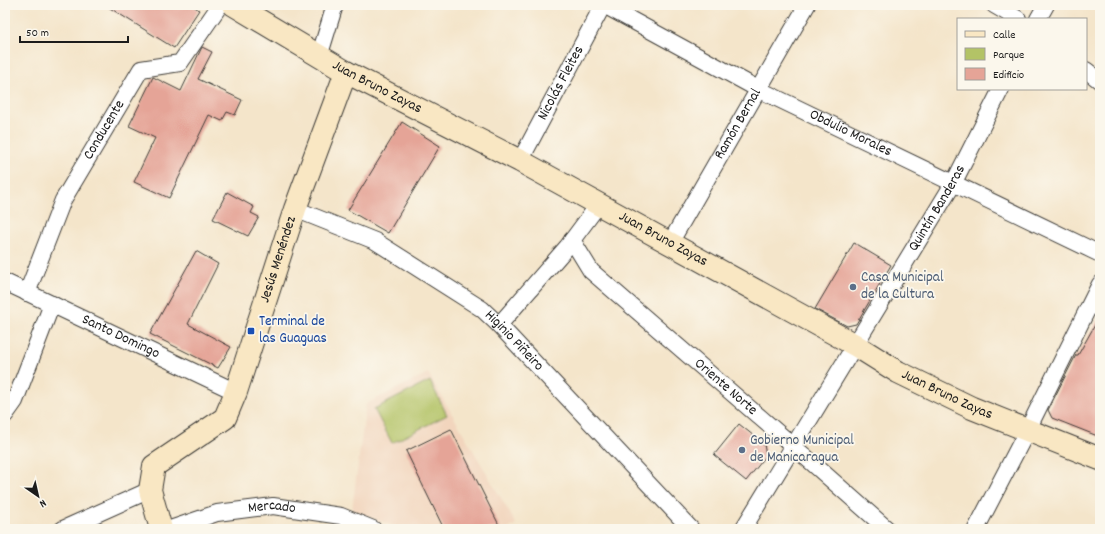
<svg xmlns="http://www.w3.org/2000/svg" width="1105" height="534" viewBox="0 0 1105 534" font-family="Dekko,sans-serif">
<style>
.built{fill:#f2d5bd}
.green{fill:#b3c366;stroke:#687041}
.building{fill:#e5a497}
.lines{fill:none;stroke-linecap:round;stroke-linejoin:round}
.street-casing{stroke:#3c3a36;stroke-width:18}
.secondary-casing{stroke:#3c3a36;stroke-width:24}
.street{stroke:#fff;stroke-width:16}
.secondary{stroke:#f9e7c3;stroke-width:22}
.service-dot{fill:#5c6f8a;stroke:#fbf7ec;stroke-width:1.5}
.transit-dot{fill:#1a4fb4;stroke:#fbf7ec;stroke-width:1.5}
.labels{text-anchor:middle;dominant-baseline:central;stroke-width:3.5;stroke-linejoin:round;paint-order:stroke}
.street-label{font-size:15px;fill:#1c1c1c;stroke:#fbf7ec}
.service-label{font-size:15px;fill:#4e5e75;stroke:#fbf7ec;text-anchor:start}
.transit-label{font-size:15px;fill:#164399;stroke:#fbf7ec;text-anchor:start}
</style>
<rect width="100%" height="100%" fill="#fbf7ec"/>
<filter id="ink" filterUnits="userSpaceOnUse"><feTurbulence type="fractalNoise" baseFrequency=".025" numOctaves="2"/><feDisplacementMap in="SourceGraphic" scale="8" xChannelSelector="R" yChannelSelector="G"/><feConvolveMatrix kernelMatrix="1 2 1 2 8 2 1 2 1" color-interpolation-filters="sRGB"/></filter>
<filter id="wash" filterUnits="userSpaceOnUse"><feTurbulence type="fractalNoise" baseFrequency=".012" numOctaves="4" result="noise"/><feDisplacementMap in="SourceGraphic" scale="16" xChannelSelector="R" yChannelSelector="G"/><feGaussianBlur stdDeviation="0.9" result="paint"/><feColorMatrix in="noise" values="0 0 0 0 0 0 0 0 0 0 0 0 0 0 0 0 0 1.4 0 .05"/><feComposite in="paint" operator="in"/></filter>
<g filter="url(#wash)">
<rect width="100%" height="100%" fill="#f4e5ca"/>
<path class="built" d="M428,373L516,524L508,529H401L352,510L366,404Z"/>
<path class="green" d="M430,381L447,415L392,443L374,409Z"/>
<g id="blocks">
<path class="building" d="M105,5H192L199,10L174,48Z
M202,47L212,52L198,79L242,100L235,115L227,112L222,121L209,115L169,198L134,182L155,138L129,126L153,77L181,91Z
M402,122L440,146L388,233L348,210Z
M227,192L254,207L251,213L259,217L248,236L213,219Z
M854,243L891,265L856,324L847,326L815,309Z
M196,251L218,264L188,324L231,347L218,368L150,334Z
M1100,316V437L1052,418L1048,410L1076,355H1078Z
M739,424L764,444L766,456L746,481L714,455Z
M451,429L501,529H444L406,451Z"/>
</g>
</g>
<g filter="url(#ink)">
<use href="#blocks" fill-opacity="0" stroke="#3c3a36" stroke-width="1"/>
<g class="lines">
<defs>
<g id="street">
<path id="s1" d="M604,5L758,89L1100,254"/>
<path d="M994,5L1018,19"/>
<path d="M1038,19L1046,5"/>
<path d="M319,57L335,5"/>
<path d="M1086,70L1100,81"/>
<path id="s2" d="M520,161L603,5"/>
<path id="s3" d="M295,209L375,241L482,309L499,325L691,529"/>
<path id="s4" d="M572,240L591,271L792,445L887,529"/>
<path id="s5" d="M670,243L807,5"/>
<path id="s6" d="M5,282L236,392"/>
<path id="s7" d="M27,293L63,200L141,69L180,63L220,5"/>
<path d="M499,325L567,247L599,204"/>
<path d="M5,415L15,401L52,304"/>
<path d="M63,529L150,490"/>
<path id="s8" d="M170,529L217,513L273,506L341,516L373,529"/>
<path id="s9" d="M743,529L953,184L1001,89"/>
<path d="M976,529L1027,431L1100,284"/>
</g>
<g id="secondary">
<path id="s10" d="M234,5L346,72L520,161L855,345L898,372L972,408L1100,459"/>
<path id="s11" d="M161,529L150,490L154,466L225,418L236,392L295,209L346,72"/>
</g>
</defs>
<use href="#street" class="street-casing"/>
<use href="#secondary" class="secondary-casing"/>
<use href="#street" class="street"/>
<use href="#secondary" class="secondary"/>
</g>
</g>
<g class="service-dot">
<circle cx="853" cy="287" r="4"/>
<circle cx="742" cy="450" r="4"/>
</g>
<rect class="transit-dot" x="247" y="327" width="8" height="8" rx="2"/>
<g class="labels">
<g class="street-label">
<text stroke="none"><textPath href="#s2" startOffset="88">Nicolás Fleites</textPath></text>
<text stroke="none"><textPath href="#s10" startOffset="165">Juan Bruno Zayas</textPath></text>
<text stroke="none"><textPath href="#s5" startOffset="137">Ramón Bernal</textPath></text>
<text stroke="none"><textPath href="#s7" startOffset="181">Conducente</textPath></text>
<text stroke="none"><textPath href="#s1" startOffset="278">Obdulio Morales</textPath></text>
<text stroke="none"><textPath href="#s9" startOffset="375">Quintín Banderas</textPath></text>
<text stroke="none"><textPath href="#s10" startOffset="489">Juan Bruno Zayas</textPath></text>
<text stroke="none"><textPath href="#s11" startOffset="318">Jesús Menéndez</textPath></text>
<text stroke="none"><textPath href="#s6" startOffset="128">Santo Domingo</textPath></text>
<text stroke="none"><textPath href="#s3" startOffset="258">Higinio Piñeiro</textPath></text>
<text stroke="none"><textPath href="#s4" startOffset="214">Oriente Norte</textPath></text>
<text stroke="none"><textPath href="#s10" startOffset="813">Juan Bruno Zayas</textPath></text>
<text stroke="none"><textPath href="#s8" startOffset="105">Mercado</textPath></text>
</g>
<g class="service-label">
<text x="861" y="278">Casa Municipal<tspan x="861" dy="17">de la Cultura</tspan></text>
<text x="750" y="441">Gobierno Municipal<tspan x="750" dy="17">de Manicaragua</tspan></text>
</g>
<g class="transit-label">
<text x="259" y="322">Terminal de<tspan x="259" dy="17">las Guaguas</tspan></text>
</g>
</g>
<rect width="1105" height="534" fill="none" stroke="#fbf7ec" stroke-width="20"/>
<rect x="957" y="18" width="130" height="72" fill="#fbf7ec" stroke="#a29f99"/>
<rect x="965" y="31" width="20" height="6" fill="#f9e7c3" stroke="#a29f99"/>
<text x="993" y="38" font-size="12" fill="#1c1c1c">Calle</text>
<rect x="965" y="48" width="20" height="12" fill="#b3c366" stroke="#a29f99"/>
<text x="993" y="58" font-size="12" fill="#1c1c1c">Parque</text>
<rect x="965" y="68" width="20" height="12" fill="#e5a497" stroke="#a29f99"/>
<text x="993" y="78" font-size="12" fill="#1c1c1c">Edificio</text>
<g transform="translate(38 496) rotate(146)" stroke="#fbf7ec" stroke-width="3" paint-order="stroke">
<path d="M0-3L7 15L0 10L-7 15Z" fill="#1c1c1c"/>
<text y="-6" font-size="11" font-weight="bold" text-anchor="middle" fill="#1c1c1c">N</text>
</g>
<path d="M20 36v6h108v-6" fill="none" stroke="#1c1c1c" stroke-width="2"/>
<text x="26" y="36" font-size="12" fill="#1c1c1c" stroke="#fbf7ec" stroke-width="3" paint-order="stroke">50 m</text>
</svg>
